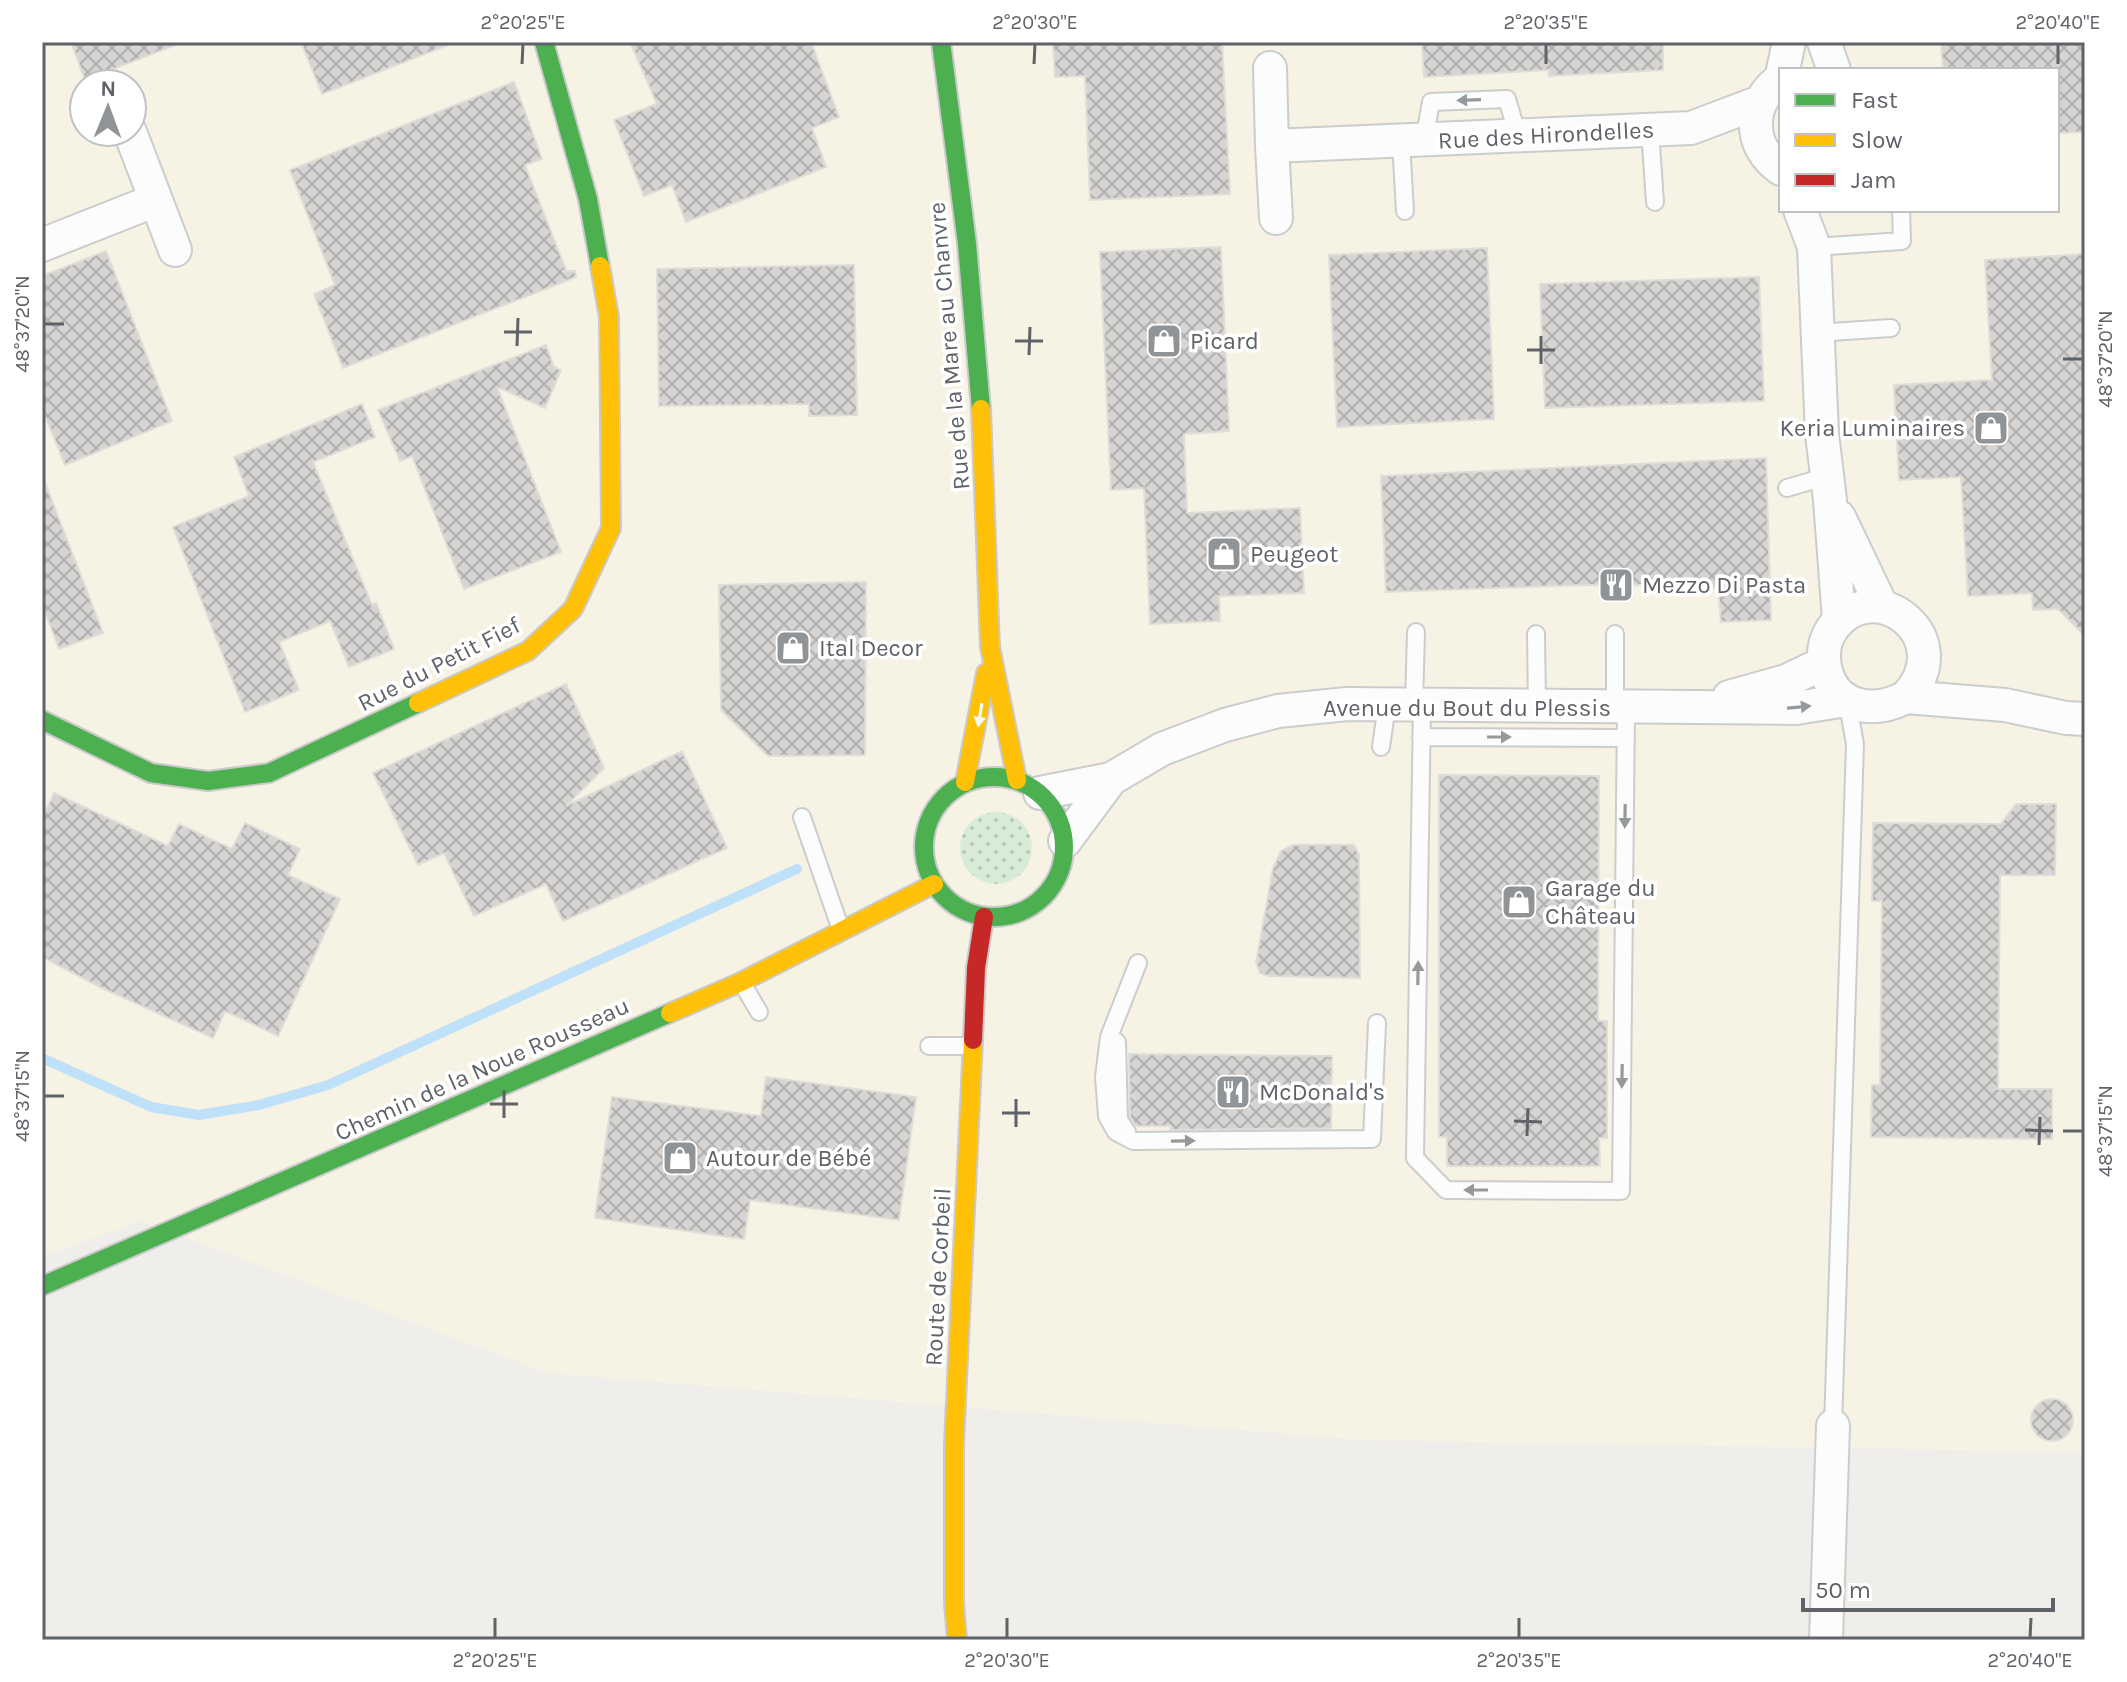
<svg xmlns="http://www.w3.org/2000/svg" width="2127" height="1682" viewBox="0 0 2127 1682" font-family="Karla,sans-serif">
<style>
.commercial{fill:#f7f3e4;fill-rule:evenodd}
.grass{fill:url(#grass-dots)}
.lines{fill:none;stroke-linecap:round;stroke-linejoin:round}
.stream{stroke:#bfe0f9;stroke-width:10}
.building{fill:url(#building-cross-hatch);stroke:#deddd9;stroke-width:2}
.lane-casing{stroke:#cbcccc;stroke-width:20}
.street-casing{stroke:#cbcccc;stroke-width:36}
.fast-casing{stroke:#cacacb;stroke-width:22}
.slow-casing{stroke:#cacacb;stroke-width:22}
.jam-casing{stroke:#cacacb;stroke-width:22}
.lane{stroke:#fdfcfc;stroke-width:16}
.street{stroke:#fdfcfc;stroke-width:32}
.fast{stroke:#4caf50;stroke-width:18}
.slow{stroke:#ffc107;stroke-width:18}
.jam{stroke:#c62828;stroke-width:18}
.oneway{fill:#96999c}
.oneway2{fill:#f6fbf6}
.ticks{fill:none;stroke:#5f6368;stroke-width:3}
.labels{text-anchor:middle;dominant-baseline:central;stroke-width:7;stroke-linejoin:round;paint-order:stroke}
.street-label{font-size:24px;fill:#5f6368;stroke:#fff}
.poi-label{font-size:24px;fill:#5f6368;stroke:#fff;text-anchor:start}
.neatline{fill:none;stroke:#5f6368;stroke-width:3}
.ticks-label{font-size:20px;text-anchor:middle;fill:#5f6368}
</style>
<defs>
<pattern id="grass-dots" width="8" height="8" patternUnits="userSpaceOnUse" patternTransform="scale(2)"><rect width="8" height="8" fill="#d8ebd6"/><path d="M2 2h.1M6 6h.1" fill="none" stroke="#b2c2b1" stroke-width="1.8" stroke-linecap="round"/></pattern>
<pattern id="building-cross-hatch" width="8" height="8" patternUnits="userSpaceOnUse" patternTransform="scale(2)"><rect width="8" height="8" fill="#d6d5d3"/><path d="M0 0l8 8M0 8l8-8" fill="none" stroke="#b1b0af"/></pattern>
</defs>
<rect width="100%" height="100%" fill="#efeeea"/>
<path class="commercial" d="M42,42H2085V1452L1362,1440L548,1373L141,1221L42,1257ZM1781,70H2057V210H1781ZM84,84H132V132H84Z"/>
<path class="grass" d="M960 848a36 36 0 1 1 72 0a36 36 0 1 1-72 0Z"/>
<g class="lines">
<path class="stream" d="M42,1058L151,1107L199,1115L259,1105L328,1085L797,869"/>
</g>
<path class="building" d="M71,42H178V44L85,80Z
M301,42H450L451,44L322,94Z
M630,42H811L839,117L812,128L826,167L686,222L672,185L644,196L614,120L657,104Z
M1053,42H1222L1230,194L1090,200L1085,76L1055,77Z
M1422,42H1663V70L1549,76V70L1424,77Z
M1941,42H2085V132L2057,133V70H1943Z
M514,82L542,159L525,165L566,270L562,271H575L576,277L343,368L314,294L335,285L290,170Z
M1221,247L1229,431L1184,434L1187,513L1300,508L1304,593L1219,596L1220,621L1150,624L1144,488L1111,490L1100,252Z
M1487,248L1494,419L1337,427L1329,255Z
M106,251L172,421L65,465L42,408V276Z
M2085,254V636L2058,609L2033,610L2032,593L1968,596L1961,477L1899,480L1894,385L1992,380L1985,260Z
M854,265L857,415L809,416V404L659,406L657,269Z
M1759,277L1764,401L1545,408L1540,284Z
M546,345L554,367L561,370L545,408L497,387L561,552L464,589L412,456L400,461L378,410Z
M362,404L375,437L313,462L372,605L376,603L394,649L349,667L330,621L279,642L299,690L245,712L173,527L249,496L234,457Z
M1766,458L1771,620L1721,622L1718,589L1696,585H1582L1386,592L1381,476Z
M42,480H44L103,633L59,649L42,603Z
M866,582L865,755L768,756L721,710L719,585Z
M566,684L604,768L566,806L682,751L727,848L563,921L546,884L474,916L444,853L418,865L373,773Z
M1439,775L1599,776L1598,1021H1607V1138H1599L1600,1166H1447V1137H1439Z
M54,793L168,846L179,824L232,849L245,823L300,849L288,875L340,899L278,1036L225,1011L213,1038L102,988L42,957V819Z
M2016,804H2056L2055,875H2000L1998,1089H2052V1139L1871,1137L1872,1085H1880L1882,901H1872L1873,823L2001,824Z
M1293,845H1354L1359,855L1360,978L1268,976L1260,973L1256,963L1273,868L1281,851Z
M1129,1054L1332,1056L1331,1128L1170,1130L1171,1126H1136L1130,1117Z
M766,1077L916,1097L899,1220L750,1200L744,1239L595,1218L612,1097L761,1116Z
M2031 1420a21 21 0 1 1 42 0a21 21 0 1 1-42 0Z"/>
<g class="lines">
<defs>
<path id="lane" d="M1650,130L1655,202
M1424,141L1431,102L1507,99L1518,136
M1401,142L1405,211
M1814,247L1902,241L1901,210
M1816,333L1891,328
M1787,488L1828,476
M1536,634L1537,707
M1615,634V708
M1414,705L1416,632
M1422,705L1415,1158L1446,1190L1621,1191L1626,708
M1421,737L1626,738
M1381,747L1387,705
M802,817L841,930
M1138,963L1109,1037L1104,1077L1107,1116L1116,1132L1133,1141L1372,1139L1377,1023
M742,983L759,1012
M1117,1042L1119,1120L1127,1132
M929,1046H971
M1833,1426L1855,744L1847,700"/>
<path id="street" d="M1824,42L1834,70
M1270,68L1272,146L1691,128L1760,102
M1783,70L1789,42
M1781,79C1748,102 1747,146 1781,169
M130,132L175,250
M1272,146L1276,218
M1800,210L1814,247L1822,434L1830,500L1839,620
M42,245L156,200
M1839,517L1882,607
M1729,697L1786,681L1824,663
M1906,697C1962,638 1873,570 1832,629C1824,641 1822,656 1826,671C1836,709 1875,714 1906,697L2005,705L2066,718L2085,719
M1040,793L1111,779L1162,749L1225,725L1278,711L1347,704L1796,708L1847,700
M1065,841L1111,779
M1826,1640L1833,1426"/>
<path id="fast" d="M544,42L588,199L600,266
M941,42L967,244L981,409
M42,720L151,773L208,781L269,773L418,703
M924 847a70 70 0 1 1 140 0a70 70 0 1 1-140 0Z
M42,1286L670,1013"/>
<path id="slow" d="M981,409L990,647L1017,780
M418,703L528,651L573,609L611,528L609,317L600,266
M965,782L986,673
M670,1013L741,982L934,884
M957,1640L954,1603V1444L973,1040"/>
<path id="jam" d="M973,1040L976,968L984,917"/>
</defs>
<use href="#lane" class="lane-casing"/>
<use href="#street" class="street-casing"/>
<use href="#fast" class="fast-casing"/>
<use href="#slow" class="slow-casing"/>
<use href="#jam" class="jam-casing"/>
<use href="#lane" class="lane"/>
<use href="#street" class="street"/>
<use href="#fast" class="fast"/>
<use href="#slow" class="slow"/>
<use href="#jam" class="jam"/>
</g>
<defs><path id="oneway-solid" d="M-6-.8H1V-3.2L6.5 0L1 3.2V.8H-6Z" transform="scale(2)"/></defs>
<g class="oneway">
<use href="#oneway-solid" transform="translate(1469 100) rotate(178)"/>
<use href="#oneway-solid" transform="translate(1799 707) rotate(-5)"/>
<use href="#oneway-solid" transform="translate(1499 737)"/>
<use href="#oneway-solid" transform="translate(1625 816) rotate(91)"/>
<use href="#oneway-solid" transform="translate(1418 973) rotate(-89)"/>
<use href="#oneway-solid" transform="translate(1622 1076) rotate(91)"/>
<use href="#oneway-solid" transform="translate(1183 1141) rotate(-1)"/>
<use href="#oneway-solid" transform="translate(1476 1190) rotate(-180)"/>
</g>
<use class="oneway2" href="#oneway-solid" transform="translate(980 715) rotate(99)"/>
<path class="ticks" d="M522,64L523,44M1034,64L1035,44M1546,64V44M2058,64V44M44,324H64M504,332H532M1015,341H1043M517,346L518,318M1527,350H1555M1029,355L1030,327M2063,359H2083M1541,364V336M44,1096H64M490,1104H518M1002,1113H1030M504,1118V1090M1514,1121L1542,1122M1016,1127V1099M2025,1130L2053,1131M2063,1131H2083M1527,1136L1528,1108M2039,1145L2040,1117M495,1638V1618M1007,1638V1618M1519,1638V1618M2030,1638L2031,1618"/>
<defs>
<symbol id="shop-square" viewBox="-11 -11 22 22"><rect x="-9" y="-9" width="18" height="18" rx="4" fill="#919496" stroke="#fff"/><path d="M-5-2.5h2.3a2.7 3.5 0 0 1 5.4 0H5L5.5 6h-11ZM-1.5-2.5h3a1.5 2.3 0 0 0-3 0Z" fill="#fff"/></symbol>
<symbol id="restaurant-square" viewBox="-11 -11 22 22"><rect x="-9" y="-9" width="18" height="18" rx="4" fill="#919496" stroke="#fff"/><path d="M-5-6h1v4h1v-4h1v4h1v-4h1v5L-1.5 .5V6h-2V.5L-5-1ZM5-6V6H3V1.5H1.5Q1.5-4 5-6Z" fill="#fff"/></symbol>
</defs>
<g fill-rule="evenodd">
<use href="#shop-square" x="1144" y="321" width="40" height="40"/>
<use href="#shop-square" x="1971" y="408" width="40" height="40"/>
<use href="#shop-square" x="1204" y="534" width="40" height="40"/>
<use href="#restaurant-square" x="1596" y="565" width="40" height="40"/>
<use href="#shop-square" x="773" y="628" width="40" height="40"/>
<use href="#shop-square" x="1499" y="882" width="40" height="40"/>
<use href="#restaurant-square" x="1213" y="1072" width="40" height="40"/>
<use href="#shop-square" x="660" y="1138" width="40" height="40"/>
</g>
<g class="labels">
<g class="street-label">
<text transform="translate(1546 135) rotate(-3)">Rue des Hirondelles</text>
<text transform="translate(949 346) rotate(-95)">Rue de la Mare au Chanvre</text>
<text transform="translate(439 664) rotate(-27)">Rue du Petit Fief</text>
<text x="1467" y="708">Avenue du Bout du Plessis</text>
<text transform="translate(482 1069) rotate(-24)">Chemin de la Noue Rousseau</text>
<text transform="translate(938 1277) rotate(-87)">Route de Corbeil</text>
</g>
<g class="poi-label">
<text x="1190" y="341">Picard</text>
<text x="1965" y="428" text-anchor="end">Keria Luminaires</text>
<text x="1250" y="554">Peugeot</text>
<text x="1642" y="585">Mezzo Di Pasta</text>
<text x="819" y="648">Ital Decor</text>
<text x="1545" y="888">Garage du<tspan x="1545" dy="28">Château</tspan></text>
<text x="1259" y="1092">McDonald's</text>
<text x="706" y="1158">Autour de Bébé</text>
</g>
</g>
<rect width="2127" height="1682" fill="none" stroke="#ffffff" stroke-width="88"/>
<rect x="1779" y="68" width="280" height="144" fill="#ffffff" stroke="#bfc1c3" stroke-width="2"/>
<rect x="1795" y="94" width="40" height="12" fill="#4caf50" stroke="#bfc1c3" stroke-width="2"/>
<text x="1851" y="108" font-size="24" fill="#5f6368">Fast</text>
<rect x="1795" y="134" width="40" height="12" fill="#ffc107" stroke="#bfc1c3" stroke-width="2"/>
<text x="1851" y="148" font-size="24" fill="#5f6368">Slow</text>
<rect x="1795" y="174" width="40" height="12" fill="#c62828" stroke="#bfc1c3" stroke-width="2"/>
<text x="1851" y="188" font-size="24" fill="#5f6368">Jam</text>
<g transform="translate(108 108) rotate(1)"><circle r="38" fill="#ffffff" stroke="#bfc1c3" stroke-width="2"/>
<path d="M0-6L14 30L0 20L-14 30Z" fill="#919496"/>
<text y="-12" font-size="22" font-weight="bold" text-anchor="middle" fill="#5f6368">N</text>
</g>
<path d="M1803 1598v12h250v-12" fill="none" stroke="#5f6368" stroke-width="4"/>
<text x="1815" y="1598" font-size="24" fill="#5f6368" stroke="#ffffff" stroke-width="6" paint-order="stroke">50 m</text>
<rect x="44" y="44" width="2039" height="1594" class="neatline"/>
<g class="ticks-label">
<text x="523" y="29">2°20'25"E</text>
<text x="1035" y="29">2°20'30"E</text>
<text x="1546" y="29">2°20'35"E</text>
<text x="2058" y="29">2°20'40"E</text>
<text transform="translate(22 324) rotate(-90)" y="7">48°37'20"N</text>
<text transform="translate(2105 359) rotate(-90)" y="7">48°37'20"N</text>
<text transform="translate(22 1096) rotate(-90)" y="7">48°37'15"N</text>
<text transform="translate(2105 1131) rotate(-90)" y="7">48°37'15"N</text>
<text x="495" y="1667">2°20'25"E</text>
<text x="1007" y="1667">2°20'30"E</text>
<text x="1519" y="1667">2°20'35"E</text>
<text x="2030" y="1667">2°20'40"E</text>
</g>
</svg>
